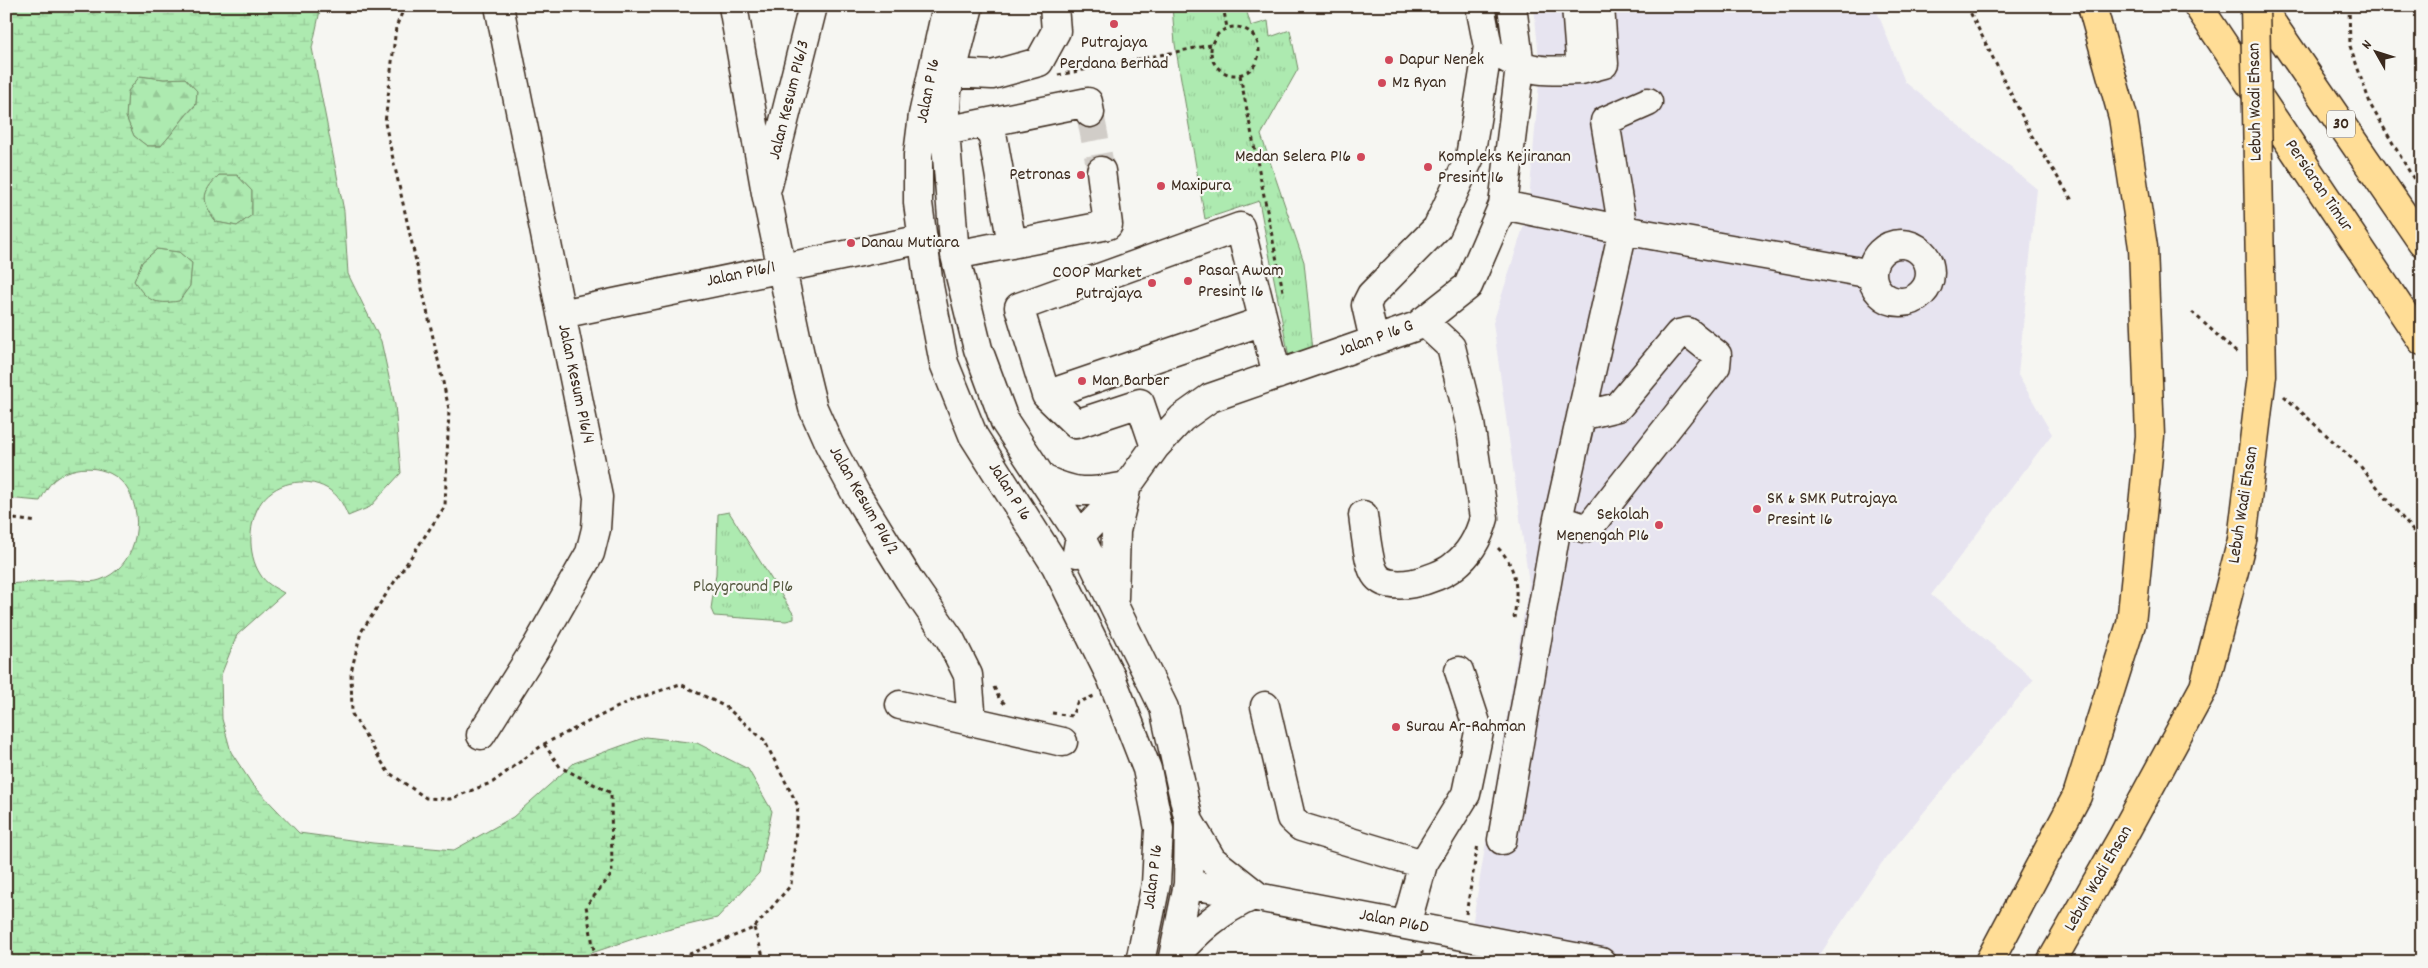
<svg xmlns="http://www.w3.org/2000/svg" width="2428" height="968" viewBox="0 0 2428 968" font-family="Dekko,sans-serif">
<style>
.built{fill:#e7e4f0}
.forest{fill:url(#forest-firs);stroke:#748a67}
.wetland{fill:url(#wetland-marsh);stroke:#748a67;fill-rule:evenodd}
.park{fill:url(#park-tufts);stroke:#748a67}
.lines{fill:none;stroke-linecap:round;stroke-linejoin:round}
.minor-tunnel{stroke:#d1cdc8;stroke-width:28;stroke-dasharray:28 14;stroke-linecap:butt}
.minor-casing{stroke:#3b2a1e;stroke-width:31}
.major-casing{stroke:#3b2a1e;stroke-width:31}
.path{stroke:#3b2a1e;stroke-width:3;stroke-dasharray:4 4;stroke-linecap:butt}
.minor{stroke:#f6f6f2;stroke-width:28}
.major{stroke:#ffdd96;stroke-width:28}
.major-bridge-casing{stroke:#3b2a1e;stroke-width:31;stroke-linecap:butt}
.major-bridge{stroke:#ffdd96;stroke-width:28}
.poi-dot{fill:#d1495b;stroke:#f6f6f2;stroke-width:2}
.labels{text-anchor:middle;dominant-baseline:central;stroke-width:4.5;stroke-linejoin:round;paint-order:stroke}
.shield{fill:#f6f6f2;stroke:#73675e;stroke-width:1}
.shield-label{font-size:16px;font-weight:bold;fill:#3b2a1e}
.poi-label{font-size:18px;fill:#3b2a1e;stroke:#f6f6f2;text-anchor:start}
.street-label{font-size:18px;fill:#3b2a1e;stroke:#f6f6f2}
.park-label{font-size:18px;fill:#585a42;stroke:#f6f6f2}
</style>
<defs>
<pattern id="forest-firs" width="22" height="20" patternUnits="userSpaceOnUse" patternTransform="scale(1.25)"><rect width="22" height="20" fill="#adeab0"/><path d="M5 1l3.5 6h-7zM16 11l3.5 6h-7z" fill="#96c997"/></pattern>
<pattern id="wetland-marsh" width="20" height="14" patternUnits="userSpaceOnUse" patternTransform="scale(1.25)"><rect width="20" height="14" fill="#adeab0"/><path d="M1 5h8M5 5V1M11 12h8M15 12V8" fill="none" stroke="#96c997"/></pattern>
<pattern id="park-tufts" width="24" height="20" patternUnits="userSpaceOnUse" patternTransform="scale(1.25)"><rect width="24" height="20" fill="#adeab0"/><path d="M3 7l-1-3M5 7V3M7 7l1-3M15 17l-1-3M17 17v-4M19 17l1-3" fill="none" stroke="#96c997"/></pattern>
</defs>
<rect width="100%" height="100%" fill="#f6f6f2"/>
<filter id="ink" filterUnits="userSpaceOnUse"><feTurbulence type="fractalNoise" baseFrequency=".02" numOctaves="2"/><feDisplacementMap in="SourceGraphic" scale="10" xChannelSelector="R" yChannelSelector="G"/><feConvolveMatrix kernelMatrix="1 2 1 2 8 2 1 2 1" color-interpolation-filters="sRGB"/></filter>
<g filter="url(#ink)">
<path class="built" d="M1534,6H1875L1905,82L2037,189L2018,375L2052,434L1931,595L2034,679L1881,864L1815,962H1649L1472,926L1529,583L1493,323L1528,212L1540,71Z"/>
<path class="forest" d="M140,76L164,79L185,78L197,91L196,104C183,117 174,132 161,146H147L134,136L126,117L128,91Z
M219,175H237L252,191V215L237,226L216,222C202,200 200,194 219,175Z
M157,249L179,252L192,263L190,286L180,301C155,305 147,302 134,281L142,262Z"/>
<path class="wetland" d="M6,6H321L312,48L344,211L348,274L381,341L395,405L401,473L370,507L348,516C344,507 340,497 331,491C310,476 278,480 262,501C248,520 247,554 260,574C265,583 275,588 284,593L237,635L221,675L222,719L231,752L252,784L299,833L373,843L454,850L513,817L574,763L646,737L697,743L748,769L772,811L759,873L717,918L642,936L565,962H6V584C26,583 47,580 67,580C79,579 89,584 100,580C135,568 146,521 128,490C114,466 80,462 58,477C49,483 45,492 40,501L6,498ZM140,76L164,79L185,78L197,91L196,105C183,117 174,132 161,146H147L134,136L126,117L128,91ZM219,175H237L252,191V215L237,226L216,222C202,201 200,194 219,175ZM157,249L179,252L192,263L190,286L179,301C155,305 147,301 134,281L142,262Z"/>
<path class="park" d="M1172,6H1233L1234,11L1246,9L1251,26L1268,21L1270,37L1290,30L1298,69L1261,135L1304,262L1313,350L1289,357L1259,201L1205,219L1175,44Z
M729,512L794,615V619L786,621L714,616L711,609L716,574L718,514Z"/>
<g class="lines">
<path class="minor-tunnel" d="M1090,113L1101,171"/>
<defs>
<path id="minor" d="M733,6L766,193L800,355L813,408L829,444L856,494L909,580L950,639L968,675L972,722
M947,6L923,115L918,155V203L929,286L944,363L973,435L1056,566L1111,677L1147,769L1159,829L1156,884L1140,962
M969,6L947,91L945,131L955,255L978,349L1005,422L1080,536L1164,708L1189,821L1188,884L1172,962
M1504,57C1531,73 1551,71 1581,70L1576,6
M1581,70L1604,64L1600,6
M952,73L992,75L1039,62L1056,31L1054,6
M990,122L1012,244
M945,131L1088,102L1090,113
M768,185L813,6
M1503,205L1623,230L1872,274
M1872 273a29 29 0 1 1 58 0a29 29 0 1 1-58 0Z
M955,255L1108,225L1101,171
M561,314L923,239
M1374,340L1366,305L1371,295L1437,228L1470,157L1488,47L1480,6
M1046,395L1263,321
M1155,447L1140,403L1076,424L1046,395L1019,307L1240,227L1277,375
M1043,479C1080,496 1089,492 1127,486
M1363,515C1365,529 1368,561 1374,572C1386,597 1438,579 1454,566C1470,554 1479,537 1484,518L1470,423L1451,347L1423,321
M1558,519L1584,528L1591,525L1716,366L1717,355L1688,332L1679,334L1618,407L1581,416
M1077,553L1080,536L1127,486L1155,447L1182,418L1210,398L1417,326L1468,286L1503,205L1520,67L1512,6
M1114,598L1116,531L1126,490
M900,705L1063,742
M1265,706L1291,818L1301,827L1423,864
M481,735L537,646L590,553L596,529L598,497L499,6
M1189,821L1212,860L1256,895
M1502,840L1558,519L1623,230L1605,121L1648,102
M1188,884L1601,962
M1406,925L1423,864L1466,794L1479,732L1459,671
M1173,958C1197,932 1220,910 1253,896"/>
<path id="major" d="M2198,6L2422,341
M2260,6L2422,242
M1989,962L2077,796L2131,624L2150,436L2143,247L2123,117L2092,6
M2051,962L2123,836L2204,687L2242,540"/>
</defs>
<use href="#minor" class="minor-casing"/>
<use href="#major" class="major-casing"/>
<path class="path" d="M405,6L396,27L385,123L449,409L445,506L361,632L351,672L352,714L388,772L426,798L450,799L493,782L544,744L630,701L680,684L726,707L764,740L798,806L791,885L754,928L670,962
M1223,6L1227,28
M1967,6L2032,136L2073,202
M2349,6L2350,46L2371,106L2422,193
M1211 51a24 24 0 1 1 48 0a24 24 0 1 1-48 0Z
M1058,75L1211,45
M1240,75L1283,291
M2192,312L2238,354
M2284,396L2361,467L2422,542
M6,518L37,522
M1498,548C1518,567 1518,593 1514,618
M994,687L999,698L1005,704
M1052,713L1072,716L1077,703L1094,696
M544,744L560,767L611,793L612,874L586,906L596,962
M1466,914L1478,844
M754,928L765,962
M1422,962V951"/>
<use href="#minor" class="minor"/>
<use href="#major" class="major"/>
<defs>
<path id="major-bridge" d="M2242,540L2262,375L2255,6"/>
</defs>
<use href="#major-bridge" class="major-bridge-casing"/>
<use href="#major-bridge" class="major-bridge"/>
</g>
</g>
<g class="poi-dot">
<circle cx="1114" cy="24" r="5"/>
<circle cx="1389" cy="60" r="5"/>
<circle cx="1382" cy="83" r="5"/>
<circle cx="1361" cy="157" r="5"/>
<circle cx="1428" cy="167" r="5"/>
<circle cx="1081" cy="175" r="5"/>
<circle cx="1161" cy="186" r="5"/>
<circle cx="851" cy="243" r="5"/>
<circle cx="1188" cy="281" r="5"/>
<circle cx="1152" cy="283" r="5"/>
<circle cx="1082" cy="381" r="5"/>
<circle cx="1757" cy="509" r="5"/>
<circle cx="1659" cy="525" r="5"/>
<circle cx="1396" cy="727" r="5"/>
</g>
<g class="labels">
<rect class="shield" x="2327" y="110.5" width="28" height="27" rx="4"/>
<g class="shield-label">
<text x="2341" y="124">30</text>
</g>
<g class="poi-label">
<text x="1114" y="43" text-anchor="middle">Putrajaya<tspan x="1114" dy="21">Perdana Berhad</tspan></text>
<text x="1399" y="60">Dapur Nenek</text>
<text x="1392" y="83">Mz Ryan</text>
<text x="1351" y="157" text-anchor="end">Medan Selera P16</text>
<text x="1438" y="157">Kompleks Kejiranan<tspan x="1438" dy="21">Presint 16</tspan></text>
<text x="1071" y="175" text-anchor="end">Petronas</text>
<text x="1171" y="186">Maxipura</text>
<text x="861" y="243">Danau Mutiara</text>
<text x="1198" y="271">Pasar Awam<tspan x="1198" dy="21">Presint 16</tspan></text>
<text x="1142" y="273" text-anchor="end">COOP Market<tspan x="1142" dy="21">Putrajaya</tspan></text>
<text x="1092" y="381">Man Barber</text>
<text x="1767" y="499">SK &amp; SMK Putrajaya<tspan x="1767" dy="21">Presint 16</tspan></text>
<text x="1649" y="515" text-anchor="end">Sekolah<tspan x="1649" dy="21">Menengah P16</tspan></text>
<text x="1406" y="727">Surau Ar-Rahman</text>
</g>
<g class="street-label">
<text transform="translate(929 91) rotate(-79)">Jalan P 16</text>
<text transform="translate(790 100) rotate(-76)">Jalan Kesum P16/3</text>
<text transform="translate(2256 102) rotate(-91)">Lebuh Wadi Ehsan</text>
<text transform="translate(2318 186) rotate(56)">Persiaran Timur</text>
<text transform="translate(741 275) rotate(-12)">Jalan P16/1</text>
<text transform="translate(1376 339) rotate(-20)">Jalan P 16 G</text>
<text transform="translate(575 384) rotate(78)">Jalan Kesum P16/4</text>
<text transform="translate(1009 492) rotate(58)">Jalan P 16</text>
<text transform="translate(863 501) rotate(60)">Jalan Kesum P16/2</text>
<text transform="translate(2244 505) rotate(-81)">Lebuh Wadi Ehsan</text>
<text transform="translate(1154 877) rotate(-83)">Jalan P 16</text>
<text transform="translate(2099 879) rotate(-60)">Lebuh Wadi Ehsan</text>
<text transform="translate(1394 922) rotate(11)">Jalan P16D</text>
</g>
<g class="park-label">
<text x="743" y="587">Playground P16</text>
</g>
</g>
<rect width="2428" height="968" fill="none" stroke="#f6f6f2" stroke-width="25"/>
<rect x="12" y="12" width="2403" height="943" fill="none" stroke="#3b2a1e" stroke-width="2" filter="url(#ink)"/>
<g transform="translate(2376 52) rotate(309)" stroke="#f6f6f2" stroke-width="4" paint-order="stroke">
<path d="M0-4L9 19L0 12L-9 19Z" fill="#3b2a1e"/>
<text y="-8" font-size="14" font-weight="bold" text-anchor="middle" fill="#3b2a1e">N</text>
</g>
</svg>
